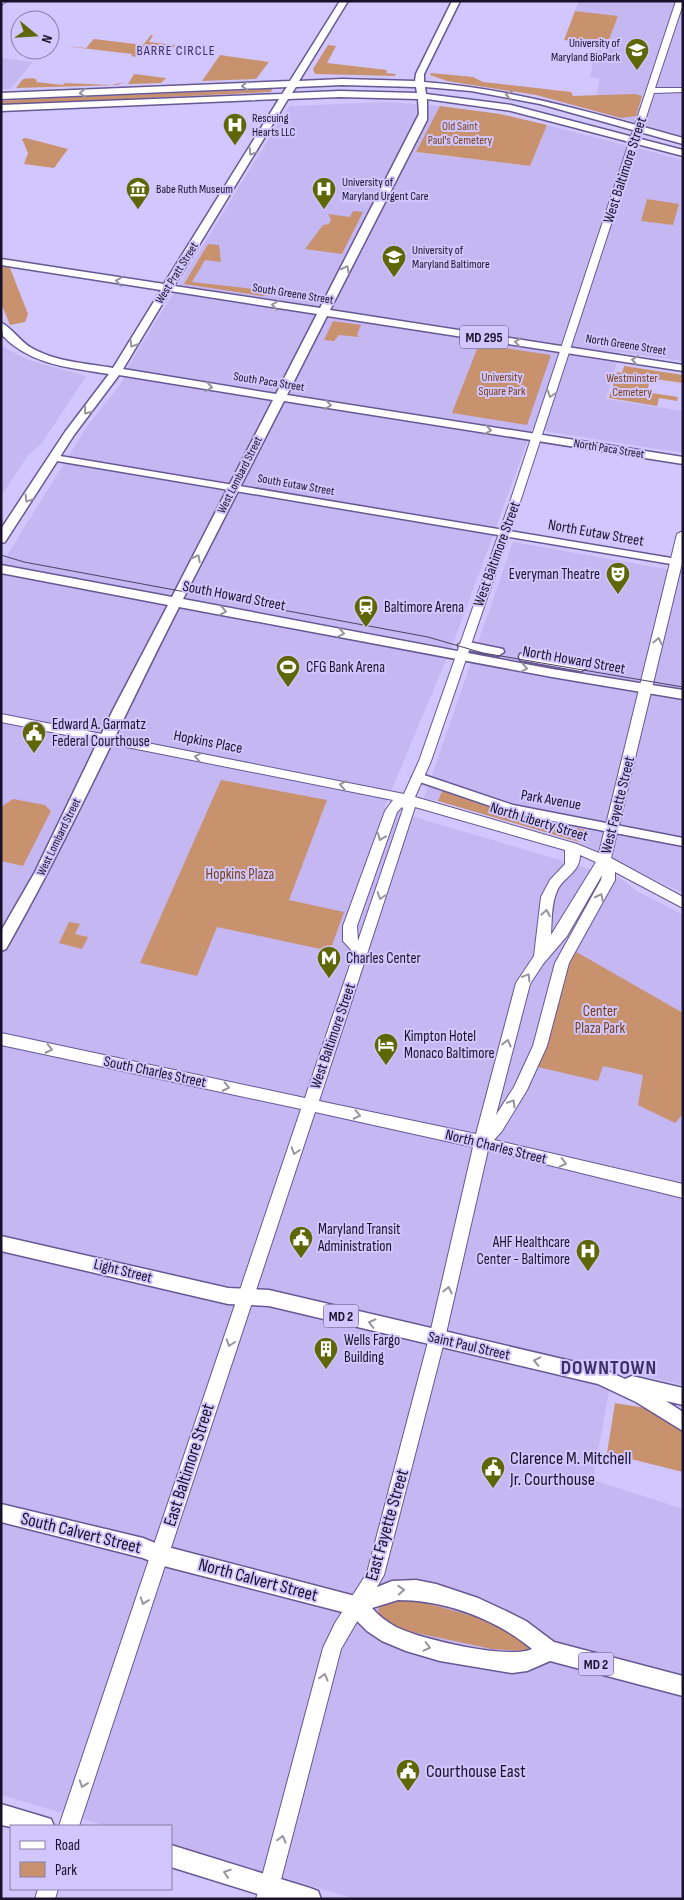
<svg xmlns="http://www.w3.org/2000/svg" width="684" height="1900" viewBox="0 0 684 1900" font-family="'Sofia Sans Condensed',sans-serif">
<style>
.built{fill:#c4b7f2}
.green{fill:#c8926f}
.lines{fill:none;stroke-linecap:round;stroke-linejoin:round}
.tertiary-casing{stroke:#675894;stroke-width:3}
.secondary-casing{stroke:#675894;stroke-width:2}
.primary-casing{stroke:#675894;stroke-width:3}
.tertiary{fill:#fff;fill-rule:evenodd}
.secondary{fill:#fff;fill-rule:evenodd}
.primary{fill:#fff;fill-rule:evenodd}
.tram{stroke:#4a4263;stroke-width:1}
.oneway{stroke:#97949f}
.labels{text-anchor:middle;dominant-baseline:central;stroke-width:4;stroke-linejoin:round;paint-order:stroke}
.far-poi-label{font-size:12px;fill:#171129;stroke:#d1c6fd;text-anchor:start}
.far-park-label{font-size:12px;fill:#774118;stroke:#d1c6fd}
.far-street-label{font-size:12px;fill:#171129;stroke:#d1c6fd}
.far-neighbourhood-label{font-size:14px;letter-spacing:1px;fill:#3d2d65;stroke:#d1c6fd}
.shield{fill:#d1c6fd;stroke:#4f4769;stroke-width:1}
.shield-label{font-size:14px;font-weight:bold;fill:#171129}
.street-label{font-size:15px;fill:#171129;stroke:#d1c6fd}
.poi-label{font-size:15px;fill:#171129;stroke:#d1c6fd;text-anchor:start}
.park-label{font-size:15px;fill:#774118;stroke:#d1c6fd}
.near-poi-label{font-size:18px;fill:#171129;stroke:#d1c6fd;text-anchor:start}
.near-street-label{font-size:18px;fill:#171129;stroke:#d1c6fd}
.district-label{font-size:20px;font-weight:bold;letter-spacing:1px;fill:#3d2d65;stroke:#d1c6fd}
</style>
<rect width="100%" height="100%" fill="#d1c6fd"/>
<path class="built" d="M579,1H683V136L561,101L573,96L596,95L600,79L590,77L593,66H591L597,50L605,51L618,17L575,11Z
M1,58L33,62L10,89H1Z
M389,102L440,106L417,153L530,166L547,125L683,160V361L620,352L606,399L683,411V453L532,429L456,636L384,808L620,878L637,891L683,915V1385L613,1368L593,1480L683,1509V1899H356L171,1845V1826H107L1,1795V861L23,866L1,807V565L86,428L122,382L129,365L289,106Z
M1,346L31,361L86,376L42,443L28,455L1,496Z
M513,542L683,572V893L579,842L586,829L517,816L443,789L438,801L424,798Z"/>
<path class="green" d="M575,11L618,16L607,45L564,40Z
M151,35H153L149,42L175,45L172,49L147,46L138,57L131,56L132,54L64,46L86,48L94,39L143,45Z
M328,45L336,46L327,63L387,70L386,73L396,74L395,76L315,74L313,69Z
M220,55L269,62L256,79L202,81Z
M431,73L473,77L483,82L571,92L573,96L635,94L642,96L636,116L621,118L536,95L447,81L430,75Z
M134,74L166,78L161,83L128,84Z
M33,78L37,80L36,82L63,85L65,83L112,85L124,82L117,85L16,88L23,79Z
M272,89L271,92L1,105V101L29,99Z
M440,106L500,114L547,125L530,166L416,152Z
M26,138L68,149L54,168L24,164L28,153L22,139Z
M647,199L679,204L673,225L641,221Z
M353,211L363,212L342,254L305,249L323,225L329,224L331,219L328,214L350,217Z
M208,244L219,245L221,262L205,260L192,282L281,292V294L262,296L184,284Z
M1,266L10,268L28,314L25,322L10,325L1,303Z
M333,321L361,325L357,334L359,337L339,335L334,341L324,340Z
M479,344L551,355L527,425L452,413Z
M624,366L683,375V383L655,379L654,383H649L648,388L653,389L652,393L678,397L677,401L659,398L657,406L609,398L617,372L622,373Z
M221,780L327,800L289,900L344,912L330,951L217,927L197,976L140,963Z
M443,789L517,816L586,830L579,842L438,801Z
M13,799L45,805L51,811L23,866L1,861V807Z
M69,922L80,924L75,934L88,937L82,949L59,943Z
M573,950L683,1013V1114L675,1123L638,1105L643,1075L603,1066L598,1081L538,1067Z
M615,1403L683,1414V1472L607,1453Z
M394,1594L498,1623L534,1647L523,1651L492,1649L398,1629L381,1620L378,1610L384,1599Z"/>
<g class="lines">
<defs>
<path id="tertiary" d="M54,455L683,560V566L51,460V456Z
M418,773L513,805L683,838V846L511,813L414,780L412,777L414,774Z"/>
<path id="secondary" d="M1,1H7L1,5Z
M676,1H683V4L655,88H683V92L654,93L520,502L431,761L415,797L577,844L599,853L677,534L683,531V559L611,858L683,897V908L615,872V880L569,963L547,1046L527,1090L502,1131L494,1140L683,1184V1198L488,1150L445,1338L384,1575L341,1649L276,1899H256L323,1648L335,1623L367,1573L429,1338L473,1147L315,1112L79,1826H59L301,1109L1,1045V1033L305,1098L354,953L343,941V926L385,811L393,800L1,722V714L404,794L419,761L510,502ZM402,807L403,809L358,941L357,926L397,812ZM415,807L565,850V864L550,880L541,897L534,956L516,983L476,1134L319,1101ZM580,855L596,862L551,935C552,921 551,905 557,891C563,877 580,873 580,855ZM602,875L601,880L555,963L533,1046L514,1087L496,1115L530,984L543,964L567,936Z
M38,1889H58L55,1899H35Z"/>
<path id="primary" d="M340,1H348L299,81L342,79L415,81L416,74L452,1H460L424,74V82C515,89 596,114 683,138V144L540,104L471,91L425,87L426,94L511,105L683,150V156L511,111L427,99V120L330,310L683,365V371L327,316L287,395L683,457V464L284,401L183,599L552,669L683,690V699L552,677L179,607C121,721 69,838 6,949L1,951V931L35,872L113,710L168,605L1,573V565L172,597L273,400L119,375L74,435L5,542L1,543V529L65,432L109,374C71,368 31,365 3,336L1,323C9,325 21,342 30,347C55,362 85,363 113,368L161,290L1,265V259L164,284L279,99L1,111V105L282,94L287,87L1,99V93L290,81ZM342,85L416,87L417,93L340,91L292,93L296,87ZM340,97L418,99L419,114L320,308L174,286L288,99ZM170,291L317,314L276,394L123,369Z
M464,641L503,649L504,652L498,656L459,648L458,645Z
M525,653L581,663L588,667L581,671L520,660L519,657L520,654Z
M1,1236L228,1288L269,1290L601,1368L625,1379L632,1376L683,1388V1405L666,1401L683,1412V1431L636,1402L598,1384L269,1306L228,1304L1,1251Z
M1,1504L143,1538L160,1545L355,1596L392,1581L416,1580L436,1584L478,1598L506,1611L526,1621L554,1642L683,1676V1696L550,1661L527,1671L512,1673L440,1661L406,1651L382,1641L367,1631L350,1614L160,1565L143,1558L1,1522ZM398,1600C445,1600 496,1619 532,1649C508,1660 420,1639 396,1627C387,1622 379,1616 372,1608Z
M1,1804L51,1819L54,1826L11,1827L1,1825Z
M171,1845L310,1888L318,1891L321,1899H274L171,1867Z"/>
</defs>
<use href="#tertiary" class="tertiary-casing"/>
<use href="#secondary" class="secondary-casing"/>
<use href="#primary" class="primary-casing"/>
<use href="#tertiary" class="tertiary"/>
<use href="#secondary" class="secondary"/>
<use href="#primary" class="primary"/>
<path class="tram" d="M1,555L24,562L428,637L483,653L683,687"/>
</g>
<defs><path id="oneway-chevron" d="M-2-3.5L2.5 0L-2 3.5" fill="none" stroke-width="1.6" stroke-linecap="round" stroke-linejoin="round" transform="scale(1.25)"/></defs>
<g class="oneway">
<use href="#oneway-chevron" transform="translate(245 86) rotate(178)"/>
<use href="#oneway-chevron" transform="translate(83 93) rotate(178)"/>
<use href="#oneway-chevron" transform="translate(509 95) rotate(-169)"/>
<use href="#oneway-chevron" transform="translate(252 152) rotate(122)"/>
<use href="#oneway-chevron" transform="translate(346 269) rotate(-63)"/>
<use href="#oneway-chevron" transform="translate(119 281) rotate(-171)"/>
<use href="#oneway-chevron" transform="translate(275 305) rotate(-171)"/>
<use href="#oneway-chevron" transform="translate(518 342) rotate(-171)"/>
<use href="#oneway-chevron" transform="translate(133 344) rotate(122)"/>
<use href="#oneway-chevron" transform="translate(635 360) rotate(-171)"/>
<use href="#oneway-chevron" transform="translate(209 387) rotate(9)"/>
<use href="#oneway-chevron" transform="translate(551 394) rotate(108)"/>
<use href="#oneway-chevron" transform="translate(328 405) rotate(9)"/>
<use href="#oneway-chevron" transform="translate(87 411) rotate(129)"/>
<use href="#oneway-chevron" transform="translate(488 430) rotate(9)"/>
<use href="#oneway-chevron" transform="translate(28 499) rotate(122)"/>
<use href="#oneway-chevron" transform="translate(197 558) rotate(-63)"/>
<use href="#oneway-chevron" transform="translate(223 611) rotate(11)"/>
<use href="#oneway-chevron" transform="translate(341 633) rotate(11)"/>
<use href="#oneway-chevron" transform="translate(658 641) rotate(-77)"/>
<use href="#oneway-chevron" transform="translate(524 668) rotate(11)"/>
<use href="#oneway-chevron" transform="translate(198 757) rotate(-169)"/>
<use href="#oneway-chevron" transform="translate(343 785) rotate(-169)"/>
<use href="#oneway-chevron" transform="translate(381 837) rotate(112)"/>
<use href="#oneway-chevron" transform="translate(381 896) rotate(108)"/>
<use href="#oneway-chevron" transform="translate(600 897) rotate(-63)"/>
<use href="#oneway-chevron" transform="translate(546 913) rotate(-80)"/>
<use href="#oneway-chevron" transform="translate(527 977) rotate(-59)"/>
<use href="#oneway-chevron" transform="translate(507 1043) rotate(-76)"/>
<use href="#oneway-chevron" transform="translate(49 1049) rotate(12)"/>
<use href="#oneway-chevron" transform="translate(226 1087) rotate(12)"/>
<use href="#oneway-chevron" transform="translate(512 1103) rotate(-59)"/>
<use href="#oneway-chevron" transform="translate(357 1115) rotate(12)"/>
<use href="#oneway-chevron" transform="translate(295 1151) rotate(108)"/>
<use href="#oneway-chevron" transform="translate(563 1163) rotate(14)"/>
<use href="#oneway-chevron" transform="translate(448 1290) rotate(-77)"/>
<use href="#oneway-chevron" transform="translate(372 1323) rotate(-166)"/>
<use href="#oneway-chevron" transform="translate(230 1343) rotate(108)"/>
<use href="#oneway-chevron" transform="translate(537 1361) rotate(-167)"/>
<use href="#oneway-chevron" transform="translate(401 1590) rotate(-4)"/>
<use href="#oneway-chevron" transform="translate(144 1601) rotate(109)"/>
<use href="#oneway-chevron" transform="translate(427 1647) rotate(14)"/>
<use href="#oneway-chevron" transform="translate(324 1677) rotate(-75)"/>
<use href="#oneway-chevron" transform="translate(83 1784) rotate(109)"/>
<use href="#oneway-chevron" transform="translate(282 1839) rotate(-75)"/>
<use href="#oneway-chevron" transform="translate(227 1873) rotate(-162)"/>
</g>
<defs>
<symbol id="university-pin" viewBox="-11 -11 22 30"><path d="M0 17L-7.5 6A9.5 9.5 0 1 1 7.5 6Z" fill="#5f6605" stroke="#d1c6fd"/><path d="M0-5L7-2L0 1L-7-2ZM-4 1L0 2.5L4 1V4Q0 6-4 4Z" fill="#fff"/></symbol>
<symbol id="hospital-pin" viewBox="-11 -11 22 30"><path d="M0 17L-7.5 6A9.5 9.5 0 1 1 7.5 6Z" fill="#5f6605" stroke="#d1c6fd"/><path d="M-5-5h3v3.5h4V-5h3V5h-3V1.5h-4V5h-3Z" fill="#fff"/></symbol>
<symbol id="museum-pin" viewBox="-11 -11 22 30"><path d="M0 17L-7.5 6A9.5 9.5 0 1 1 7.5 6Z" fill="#5f6605" stroke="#d1c6fd"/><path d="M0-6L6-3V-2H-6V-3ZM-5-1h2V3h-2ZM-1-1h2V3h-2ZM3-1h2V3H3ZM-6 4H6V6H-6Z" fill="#fff"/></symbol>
<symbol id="theatre-pin" viewBox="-11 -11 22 30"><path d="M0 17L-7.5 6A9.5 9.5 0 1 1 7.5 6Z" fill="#5f6605" stroke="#d1c6fd"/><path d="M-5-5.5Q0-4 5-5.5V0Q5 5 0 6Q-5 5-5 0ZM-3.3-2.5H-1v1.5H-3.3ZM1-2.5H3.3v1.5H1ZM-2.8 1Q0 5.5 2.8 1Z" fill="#fff"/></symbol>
<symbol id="station-pin" viewBox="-11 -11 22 30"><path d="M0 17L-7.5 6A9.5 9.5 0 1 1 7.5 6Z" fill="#5f6605" stroke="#d1c6fd"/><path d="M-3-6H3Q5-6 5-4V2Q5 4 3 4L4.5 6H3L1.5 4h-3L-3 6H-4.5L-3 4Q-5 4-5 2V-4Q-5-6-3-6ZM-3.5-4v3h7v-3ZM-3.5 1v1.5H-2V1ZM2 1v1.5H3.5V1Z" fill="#fff"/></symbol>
<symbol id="stadium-pin" viewBox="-11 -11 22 30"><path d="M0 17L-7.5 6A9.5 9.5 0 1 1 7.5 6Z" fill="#5f6605" stroke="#d1c6fd"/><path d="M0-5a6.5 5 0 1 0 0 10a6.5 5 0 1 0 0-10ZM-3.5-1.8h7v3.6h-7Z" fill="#fff"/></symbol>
<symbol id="civic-pin" viewBox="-11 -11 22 30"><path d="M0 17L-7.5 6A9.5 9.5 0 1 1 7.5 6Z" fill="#5f6605" stroke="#d1c6fd"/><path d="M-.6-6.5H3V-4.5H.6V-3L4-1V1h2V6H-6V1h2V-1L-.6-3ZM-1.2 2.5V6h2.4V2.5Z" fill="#fff"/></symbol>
<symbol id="metro-pin" viewBox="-11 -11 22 30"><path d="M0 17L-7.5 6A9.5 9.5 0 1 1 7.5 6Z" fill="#5f6605" stroke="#d1c6fd"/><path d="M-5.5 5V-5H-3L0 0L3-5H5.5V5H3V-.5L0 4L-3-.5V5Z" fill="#fff"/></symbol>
<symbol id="hotel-pin" viewBox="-11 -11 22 30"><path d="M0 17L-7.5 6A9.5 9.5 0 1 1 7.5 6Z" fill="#5f6605" stroke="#d1c6fd"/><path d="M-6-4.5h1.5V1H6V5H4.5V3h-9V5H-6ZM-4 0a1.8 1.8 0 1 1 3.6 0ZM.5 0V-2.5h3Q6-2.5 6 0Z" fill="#fff"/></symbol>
<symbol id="building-pin" viewBox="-11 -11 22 30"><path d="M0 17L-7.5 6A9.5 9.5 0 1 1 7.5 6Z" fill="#5f6605" stroke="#d1c6fd"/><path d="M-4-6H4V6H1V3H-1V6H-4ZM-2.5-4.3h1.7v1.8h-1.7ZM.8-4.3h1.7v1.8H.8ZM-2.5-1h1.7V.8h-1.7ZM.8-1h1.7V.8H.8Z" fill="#fff"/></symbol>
</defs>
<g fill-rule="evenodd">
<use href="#university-pin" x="623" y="36" width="28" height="38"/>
<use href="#hospital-pin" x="221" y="111" width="28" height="38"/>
<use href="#museum-pin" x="124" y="175" width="28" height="38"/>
<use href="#hospital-pin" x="310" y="175" width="28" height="38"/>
<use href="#university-pin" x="380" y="243" width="28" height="38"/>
<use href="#theatre-pin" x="604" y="560" width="28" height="38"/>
<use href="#station-pin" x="352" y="593" width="28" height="38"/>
<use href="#stadium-pin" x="274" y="653" width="28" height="38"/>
<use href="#civic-pin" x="20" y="719" width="28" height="38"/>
<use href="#metro-pin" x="315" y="944" width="28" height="38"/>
<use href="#hotel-pin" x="372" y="1031" width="28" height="38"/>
<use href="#civic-pin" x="287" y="1224" width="28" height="38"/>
<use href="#hospital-pin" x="574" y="1237" width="28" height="38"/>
<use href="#building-pin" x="312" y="1335" width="28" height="38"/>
<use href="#civic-pin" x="479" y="1454" width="28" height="38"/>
<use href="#civic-pin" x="394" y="1757" width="28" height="38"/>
</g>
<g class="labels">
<g class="far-poi-label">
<text x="620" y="43" text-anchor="end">University of<tspan x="620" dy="14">Maryland BioPark</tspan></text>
<text x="252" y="118">Rescuing<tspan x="252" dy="14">Hearts LLC</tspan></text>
<text x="342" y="182">University of<tspan x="342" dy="14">Maryland Urgent Care</tspan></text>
<text x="156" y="189">Babe Ruth Museum</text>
<text x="412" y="250">University of<tspan x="412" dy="14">Maryland Baltimore</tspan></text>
</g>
<g class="far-park-label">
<text x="460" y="126">Old Saint<tspan x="460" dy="14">Paul's Cemetery</tspan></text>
<text x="502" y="377">University<tspan x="502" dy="14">Square Park</tspan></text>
<text x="632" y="378">Westminster<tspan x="632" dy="14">Cemetery</tspan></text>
</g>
<g class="far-street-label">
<text transform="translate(177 273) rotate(-58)">West Pratt Street</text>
<text transform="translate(293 294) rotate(9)">South Greene Street</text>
<text transform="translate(626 345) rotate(9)">North Greene Street</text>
<text transform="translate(269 382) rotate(9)">South Paca Street</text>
<text transform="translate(609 449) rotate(9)">North Paca Street</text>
<text transform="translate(240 475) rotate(-63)">West Lombard Street</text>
<text transform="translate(296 485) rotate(10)">South Eutaw Street</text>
<text transform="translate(59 837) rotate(-64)">West Lombard Street</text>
</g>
<g class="far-neighbourhood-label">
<text x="176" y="50">BARRE CIRCLE</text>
</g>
<g class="shield">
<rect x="460" y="325.5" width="48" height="23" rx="4"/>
<rect x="323.5" y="1304.5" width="35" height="23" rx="4"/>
<rect x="578.5" y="1652.5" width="35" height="23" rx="4"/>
</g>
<g class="shield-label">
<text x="484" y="337">MD 295</text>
<text x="341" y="1316">MD 2</text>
<text x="596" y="1664">MD 2</text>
</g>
<g class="street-label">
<text transform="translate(625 170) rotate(-72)">West Baltimore Street</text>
<text transform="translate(596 533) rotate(10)">North Eutaw Street</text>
<text transform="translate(497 554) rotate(-70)">West Baltimore Street</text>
<text transform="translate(234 596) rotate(11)">South Howard Street</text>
<text transform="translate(574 660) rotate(10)">North Howard Street</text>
<text transform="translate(208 742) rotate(11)">Hopkins Place</text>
<text transform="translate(551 800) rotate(10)">Park Avenue</text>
<text transform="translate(618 805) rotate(-76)">West Fayette Street</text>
<text transform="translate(539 822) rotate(17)">North Liberty Street</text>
<text transform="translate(333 1036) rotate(-71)">West Baltimore Street</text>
<text transform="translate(155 1072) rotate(12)">South Charles Street</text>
<text transform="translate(496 1147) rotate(14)">North Charles Street</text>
<text transform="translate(123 1271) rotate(14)">Light Street</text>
<text transform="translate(469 1346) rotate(13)">Saint Paul Street</text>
</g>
<g class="poi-label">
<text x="600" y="574" text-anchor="end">Everyman Theatre</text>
<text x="384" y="607">Baltimore Arena</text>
<text x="306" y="667">CFG Bank Arena</text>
<text x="52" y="724">Edward A. Garmatz<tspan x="52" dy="17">Federal Courthouse</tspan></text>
<text x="346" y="958">Charles Center</text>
<text x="404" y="1036">Kimpton Hotel<tspan x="404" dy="17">Monaco Baltimore</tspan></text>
<text x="318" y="1229">Maryland Transit<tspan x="318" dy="17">Administration</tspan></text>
<text x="570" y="1242" text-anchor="end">AHF Healthcare<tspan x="570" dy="17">Center - Baltimore</tspan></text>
<text x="344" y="1340">Wells Fargo<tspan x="344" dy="17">Building</tspan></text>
</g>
<g class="park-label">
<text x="240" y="874">Hopkins Plaza</text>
<text x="600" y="1011">Center<tspan x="600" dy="17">Plaza Park</tspan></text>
</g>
<g class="near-poi-label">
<text x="510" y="1458">Clarence M. Mitchell<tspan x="510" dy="21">Jr. Courthouse</tspan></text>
<text x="426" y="1771">Courthouse East</text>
</g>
<g class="near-street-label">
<text transform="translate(189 1465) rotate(-72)">East Baltimore Street</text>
<text transform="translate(387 1525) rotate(-74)">East Fayette Street</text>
<text transform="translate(81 1533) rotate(14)">South Calvert Street</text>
<text transform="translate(258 1580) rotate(15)">North Calvert Street</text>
</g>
<g class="district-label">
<text x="609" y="1368">DOWNTOWN</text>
</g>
</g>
<rect width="684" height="1900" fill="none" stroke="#171129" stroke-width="5"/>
<rect x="10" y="1825" width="162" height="65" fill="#d1c6fd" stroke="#877ea8"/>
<rect x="20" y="1841" width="25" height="8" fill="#ffffff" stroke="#877ea8"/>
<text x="55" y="1850" font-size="15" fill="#171129">Road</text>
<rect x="20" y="1862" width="25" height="15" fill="#c8926f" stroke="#877ea8"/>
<text x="55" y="1875" font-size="15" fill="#171129">Park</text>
<g transform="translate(35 35) rotate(108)"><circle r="24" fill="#d1c6fd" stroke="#877ea8"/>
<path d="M0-4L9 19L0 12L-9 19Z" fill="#5f6605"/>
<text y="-8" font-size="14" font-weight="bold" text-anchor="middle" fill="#171129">N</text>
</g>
</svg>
